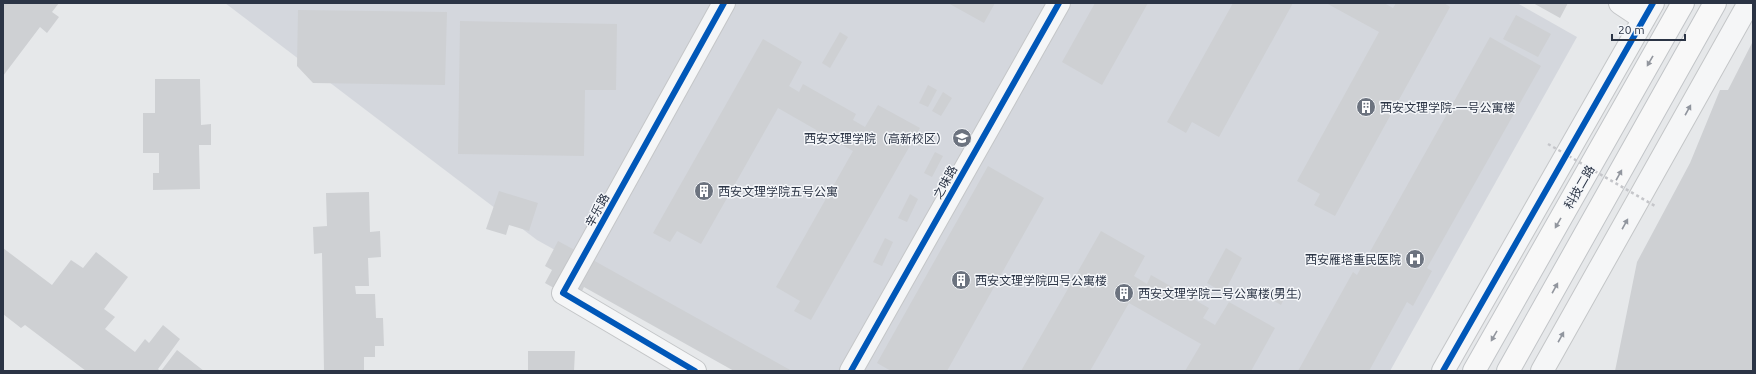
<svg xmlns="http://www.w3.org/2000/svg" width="1756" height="374" viewBox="0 0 1756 374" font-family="Ubuntu,'Noto Sans SC',sans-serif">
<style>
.built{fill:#d4d7dd}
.building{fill:#ced0d3}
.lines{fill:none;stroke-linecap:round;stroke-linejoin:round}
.minor-casing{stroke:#c4c6c8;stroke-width:24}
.major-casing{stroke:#c2c5c8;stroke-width:24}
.minor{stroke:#f5f6f7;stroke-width:22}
.major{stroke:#f8f8f8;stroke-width:22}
.path-bridge{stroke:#c5c6ca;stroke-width:2.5;stroke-dasharray:3 3;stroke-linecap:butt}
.cycleway-casing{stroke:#f4f6f9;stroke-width:8}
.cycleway{stroke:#0057b8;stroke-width:6}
.oneway{fill:#92969e}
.oneway2{fill:#90959e}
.labels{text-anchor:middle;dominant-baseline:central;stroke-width:3;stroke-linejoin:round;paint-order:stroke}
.poi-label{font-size:12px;fill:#2b3445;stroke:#f4f6f9;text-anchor:start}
.street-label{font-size:12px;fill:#2b3445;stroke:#f4f6f9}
</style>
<rect width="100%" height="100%" fill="#e6e8ea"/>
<path class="built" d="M225,3H1517L1577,37L1390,371H773L537,240Z"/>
<path class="building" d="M3,3H59L52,12L59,17L47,33L40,27L3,76Z
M948,3H995L984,23Z
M1095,3H1148L1102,85L1062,62Z
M1233,3H1293L1219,137L1192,122L1186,133L1167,122Z
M1326,3H1384L1393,8L1396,3H1444L1450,7L1335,216L1314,205L1320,194L1297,181L1379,32Z
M1533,3H1568L1560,18Z
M298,10L447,12L445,85L313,83L297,66Z
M1516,15L1551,34L1538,57L1503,39Z
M460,21L617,24L616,90H585L584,156L458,154Z
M840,32L848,37L830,68L822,63Z
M1490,37L1541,66L1427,268L1432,271L1413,306L1407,302L1369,371H1298L1353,272L1357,275Z
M763,39L802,62L789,86L799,92L803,84L856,114L853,120L865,127L878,105L920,128L811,320L794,311L800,301L776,287L853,151L778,108L701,244L677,231L670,242L653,233Z
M1753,41V371H1615L1637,262L1690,163L1720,90H1728Z
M155,79H200L201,125L211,124V145H199L200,189L153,190V173H159V153H143V113H155Z
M928,85L937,90L928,107L919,103Z
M943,92L952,98L941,116L932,111Z
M935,152L943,156L932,177L924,173Z
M988,166L1044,198L947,371H891L877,363Z
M499,191L538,203L529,231L509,225L506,235L486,229Z
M369,192L370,232L380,231L381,257L368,258L369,286H355L356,294H375L376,318H383L384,346H375V357H364V371H324L322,253L314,254L313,227L327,226L326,193Z
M910,194L918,199L907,222L898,218Z
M1101,231L1145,256L1134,276L1147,284L1151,275L1209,308L1203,318L1215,325L1229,302L1275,328L1251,371H1185L1201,344L1129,303L1090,371H1021Z
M885,238L893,242L882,266L873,262Z
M558,241L584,255L792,371H734L584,287L577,301L545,283L552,270L545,266Z
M3,248L52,285L71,260L83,268L96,252L128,277L104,309L115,317L105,329L135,352L145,339L149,343L163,325L180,339L158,369L160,371H86L25,325L21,328L3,314Z
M1226,248L1242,258L1224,293L1207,283Z
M1268,288L1285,297L1281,305L1264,295Z
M177,350L204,371H161Z
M528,351H575L574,371H528Z"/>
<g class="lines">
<defs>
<path id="minor" d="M1620,3L1644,19
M695,371L563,293L724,3
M851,371L1059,3
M1443,371L1653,3
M1542,371L1749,3"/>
<path id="major" d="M1474,371L1683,3
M1508,371L1715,3"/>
</defs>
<use href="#minor" class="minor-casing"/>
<use href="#major" class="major-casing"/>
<use href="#minor" class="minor"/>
<use href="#major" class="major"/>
<path class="path-bridge" d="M1548,144L1655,206"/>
<defs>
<path id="cycleway" d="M695,371L563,293L724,3
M851,371L1059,3
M1443,371L1653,3"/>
</defs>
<use href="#cycleway" class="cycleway-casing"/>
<use href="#cycleway" class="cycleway"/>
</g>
<defs><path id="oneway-solid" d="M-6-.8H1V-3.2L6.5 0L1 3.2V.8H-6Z"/></defs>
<g class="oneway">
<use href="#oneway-solid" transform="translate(1650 61) rotate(120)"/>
<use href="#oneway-solid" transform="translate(1619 175) rotate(-61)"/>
<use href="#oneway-solid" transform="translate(1558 223) rotate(120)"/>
<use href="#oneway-solid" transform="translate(1555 288) rotate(-61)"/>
<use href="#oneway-solid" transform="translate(1494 336) rotate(120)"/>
</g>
<g class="oneway2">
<use href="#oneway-solid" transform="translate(1688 110) rotate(-61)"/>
<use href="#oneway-solid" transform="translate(1625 224) rotate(-61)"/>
<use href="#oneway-solid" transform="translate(1561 337) rotate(-61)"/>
</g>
<defs>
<symbol id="building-disc" viewBox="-11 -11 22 22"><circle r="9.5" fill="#6c737f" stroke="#f4f6f9"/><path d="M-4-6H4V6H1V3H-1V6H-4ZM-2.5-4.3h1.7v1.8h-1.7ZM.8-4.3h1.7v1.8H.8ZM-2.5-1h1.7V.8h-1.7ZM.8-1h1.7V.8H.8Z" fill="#fff"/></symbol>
<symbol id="university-disc" viewBox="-11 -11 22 22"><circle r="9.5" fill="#6c737f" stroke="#f4f6f9"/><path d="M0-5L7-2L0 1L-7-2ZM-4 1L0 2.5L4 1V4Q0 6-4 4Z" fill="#fff"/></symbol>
<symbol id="hospital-disc" viewBox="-11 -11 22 22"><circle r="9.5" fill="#6c737f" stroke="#f4f6f9"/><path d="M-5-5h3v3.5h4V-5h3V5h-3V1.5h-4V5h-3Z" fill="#fff"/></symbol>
</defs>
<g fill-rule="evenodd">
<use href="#building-disc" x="1355" y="96" width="22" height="22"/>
<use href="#university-disc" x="951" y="127" width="22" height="22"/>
<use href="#building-disc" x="693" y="180" width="22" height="22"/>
<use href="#hospital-disc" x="1404" y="248" width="22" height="22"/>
<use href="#building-disc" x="950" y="269" width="22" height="22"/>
<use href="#building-disc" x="1113" y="282" width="22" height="22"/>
</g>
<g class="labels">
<g class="poi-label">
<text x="1380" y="107">西安文理学院-一号公寓楼</text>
<text x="948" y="138" text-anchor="end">西安文理学院（高新校区）</text>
<text x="718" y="191">西安文理学院五号公寓</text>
<text x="1401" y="259" text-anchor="end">西安雁塔重民医院</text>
<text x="975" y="280">西安文理学院四号公寓楼</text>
<text x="1138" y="293">西安文理学院二号公寓楼(男生)</text>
</g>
<g class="street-label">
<text transform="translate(945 182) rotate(-61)">之味路</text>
<text transform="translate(1579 187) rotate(-60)">科技二路</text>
<text transform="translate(597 210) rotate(-61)">辛乐路</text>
</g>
</g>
<rect width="1756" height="374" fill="none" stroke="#2b3445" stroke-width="8"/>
<path d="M1612 34v6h73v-6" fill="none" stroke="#2b3445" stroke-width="2"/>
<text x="1618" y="34" font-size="12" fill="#2b3445" stroke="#f4f6f9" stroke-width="3" paint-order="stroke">20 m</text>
</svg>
